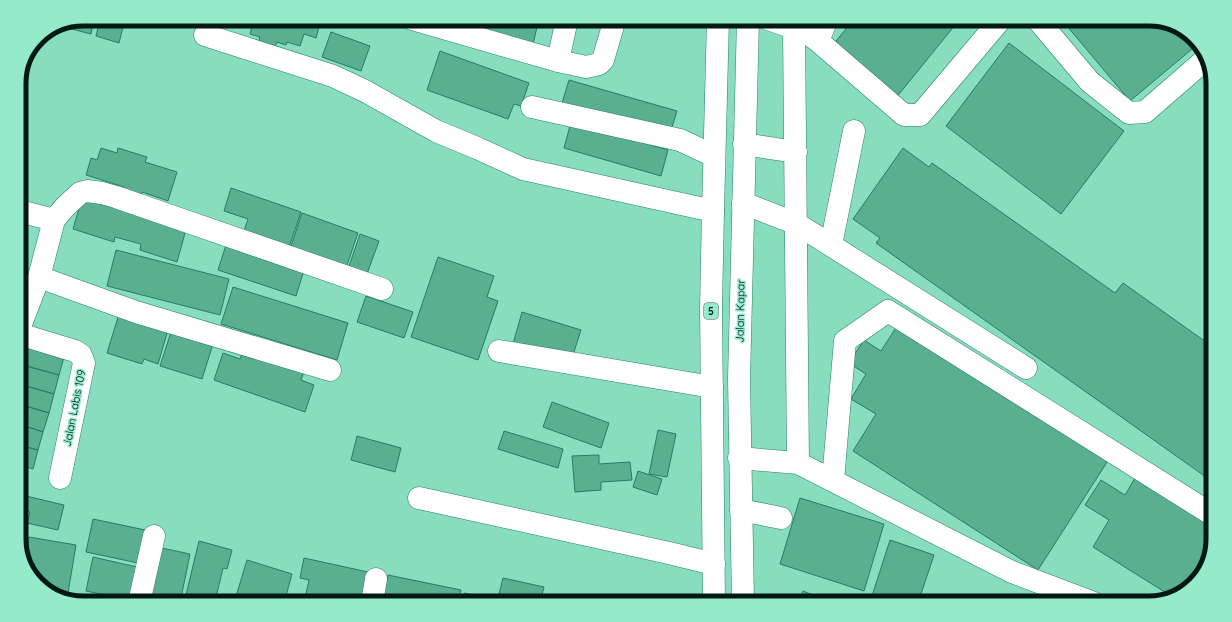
<svg xmlns="http://www.w3.org/2000/svg" width="1232" height="622" viewBox="0 0 1232 622" font-family="Quicksand,sans-serif">
<style>
.building{fill:#5aaf91;stroke:#227e62}
.lines{fill:none;stroke-linecap:round;stroke-linejoin:round}
.minor-casing{stroke:#278266;stroke-width:23}
.highway-casing{stroke:#278266;stroke-width:23}
.minor{stroke:#fff;stroke-width:22}
.highway{stroke:#fff;stroke-width:22}
.labels{text-anchor:middle;dominant-baseline:central;stroke-width:3;stroke-linejoin:round;paint-order:stroke}
.shield{fill:#94eaca;stroke:#2c5848;stroke-width:1}
.shield-label{font-size:10px;font-weight:bold;fill:#001911}
.street-label{font-size:11px;fill:#001911;stroke:#94eaca}
.rim{fill:none;stroke:#001911;stroke-width:5}
</style>
<rect width="100%" height="100%" fill="#87ddbd"/>
<path class="building" d="M83,19H94L91,34L64,27Z
M100,19H125L119,43L96,36Z
M223,19H252L249,27Z
M254,19H318L321,20L316,38L304,34L300,46L287,42L286,45L277,42L274,49L258,44L260,37L250,34Z
M459,19H539L532,48L484,37L487,26Z
M854,19H960L895,99L832,46Z
M1061,19H1149L1177,26L1198,44L1130,101Z
M331,32L370,46L361,71L322,57Z
M1009,43L1124,131L1061,214L946,126Z
M440,51L529,83L521,106L514,104L508,119L427,90Z
M569,80L677,111L670,134L562,103Z
M571,122L668,150L661,176L564,148Z
M101,148L117,153L118,148L147,157L145,162L177,172L168,201L142,192L140,199L122,193L124,187L86,175L91,158L97,160Z
M903,148L929,167L932,163L1115,293L1123,283L1213,347V482L876,243L880,238L853,219Z
M231,188L301,212L288,250L243,234L248,219L224,211Z
M83,195L187,226L177,262L140,250L141,244L115,237L114,242L73,229Z
M302,213L358,233L345,271L291,246Z
M19,222L25,224L20,243H19Z
M360,234L379,241L364,282L346,275Z
M227,242L305,267L296,296L218,270Z
M116,250L229,279L220,315L107,286Z
M438,257L494,276L487,297L498,301L478,360L411,337Z
M233,287L348,323L337,360L221,324Z
M366,296L413,312L404,338L357,322Z
M522,312L581,330L571,361L513,344Z
M119,314L168,330L158,364L144,359L142,364L107,353Z
M899,323L1109,459L1038,570L853,451L876,414L851,399L866,374L849,363L864,340L881,351Z
M171,332L213,344L202,379L160,366Z
M21,344L64,357L59,375L19,364V351Z
M244,348L305,369L301,380L314,385L305,412L214,380L223,353L240,359Z
M19,364L59,375L54,394L19,384Z
M19,384L54,394L49,413L19,404Z
M552,402L609,423L601,448L543,427Z
M19,404L49,413L43,432L19,424Z
M19,424L43,432L38,450L19,445Z
M658,430L676,434L667,477L649,474Z
M504,431L563,449L558,468L498,449Z
M357,436L401,448L395,472L351,460Z
M19,445L38,450L33,469L19,465Z
M599,455V464L630,462L632,480L601,482V490L575,492L572,456Z
M638,471L662,479L657,495L633,487Z
M1138,473L1213,520V539L1206,567L1184,592L1171,596L1093,547L1109,520L1085,505L1101,480L1125,495Z
M26,496L64,505L58,530L27,523L30,512L22,510Z
M800,498L884,524L864,591L780,564Z
M93,519L145,530L138,563L86,552Z
M29,537L76,545L67,599L55,596L32,577L35,564L25,562V561Z
M890,540L934,555L918,603H893L872,596Z
M199,541L232,550L227,569L223,568L215,602L186,595Z
M157,547L190,554L180,603H156L146,601Z
M93,557L137,567L130,600L86,591Z
M304,558L368,572L362,603H304L309,580L300,578Z
M247,560L292,574L284,603H234Z
M388,575L461,590L458,603H382Z
M503,578L544,587L540,603H523L498,598Z
M803,591L833,603H798Z
M464,593L515,603H462Z
M81,594L130,603H83L80,602Z
M1041,596L1069,603H1039Z"/>
<g class="lines">
<defs>
<path id="minor" d="M412,19L558,61L586,67L599,64L603,60L615,19
M768,19L794,28L795,19
M1037,19L1090,82L1129,113L1145,112L1206,59
M205,35L333,76L365,91L436,131L477,148L523,169L713,211
M818,41L827,19
M558,61L567,19
M532,107L680,140L714,156
M744,144L796,152
M743,203L797,224L1026,368
M19,211L54,220
M831,245L854,131
M39,277L136,312L330,370
M19,329L39,277L54,220L65,207L80,193L87,191L102,193L116,197L382,289
M19,334L75,351L81,355L84,363L60,478
M499,351L712,387
M739,458L798,463L794,28L810,35L818,41L904,115H920L1001,19
M798,463L1012,572L1094,603
M833,480L845,341L888,311L1213,515
M419,498L669,553L714,564
M741,510L781,518
M139,603L154,536
M372,603L376,579"/>
<path id="highway" d="M714,603L711,308L713,211L718,19
M743,603L739,379L748,19"/>
</defs>
<use href="#minor" class="minor-casing"/>
<use href="#highway" class="highway-casing"/>
<use href="#minor" class="minor"/>
<use href="#highway" class="highway"/>
</g>
<g class="labels">
<rect class="shield" x="704" y="303" width="14" height="16" rx="3"/>
<g class="shield-label">
<text x="711" y="311">5</text>
</g>
<g class="street-label">
<text transform="translate(740 311) rotate(-89)">Jalan Kapar</text>
<text transform="translate(74 408) rotate(-79)">Jalan Labis 109</text>
</g>
</g>
<path d="M0 0H1232V622H0ZM83 26H1149A57 57 0 0 1 1206 83V539A57 57 0 0 1 1149 596H83A57 57 0 0 1 26 539V83A57 57 0 0 1 83 26Z" fill="#94eaca" fill-rule="evenodd"/>
<path class="rim" d="M83 26H1149A57 57 0 0 1 1206 83V539A57 57 0 0 1 1149 596H83A57 57 0 0 1 26 539V83A57 57 0 0 1 83 26Z"/>
</svg>
